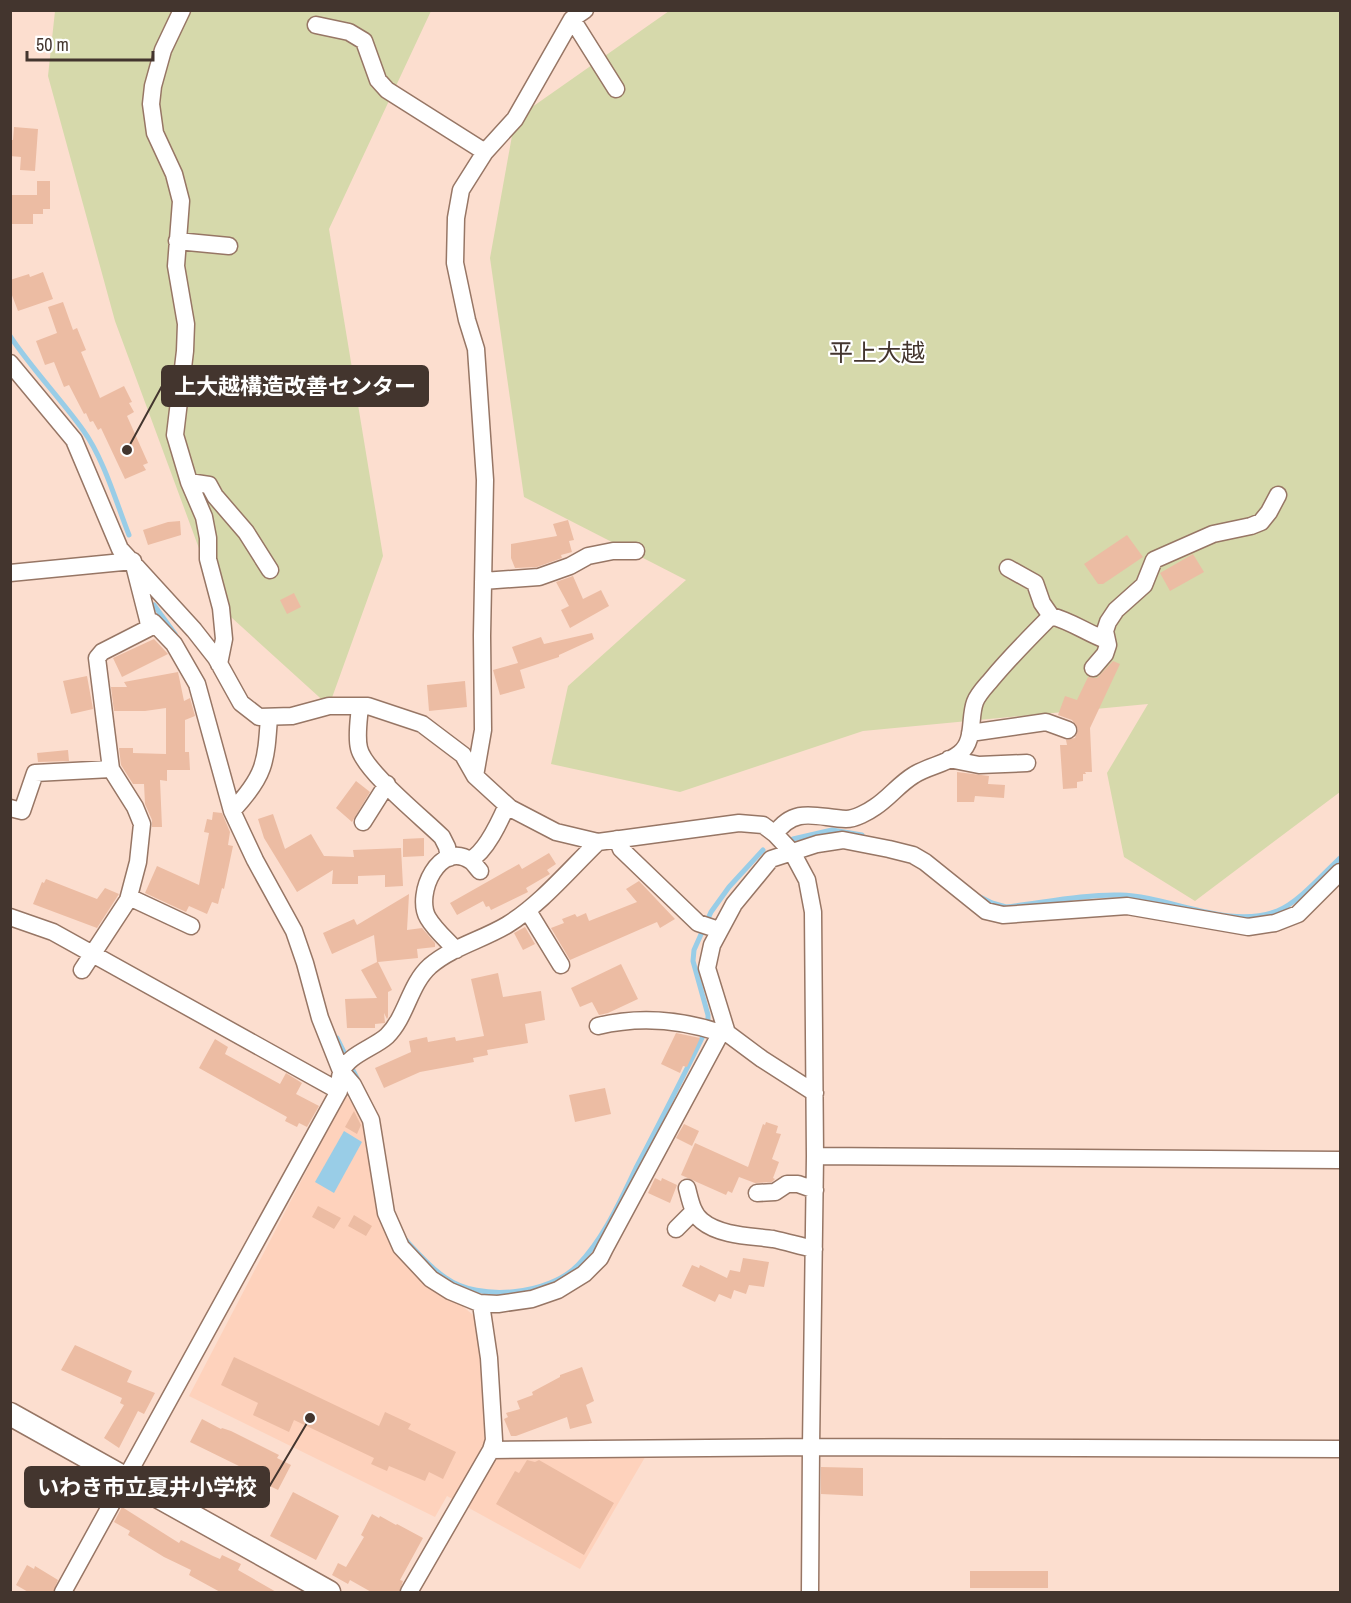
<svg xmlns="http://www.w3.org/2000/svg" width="1351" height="1603" viewBox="0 0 1351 1603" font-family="'Archivo Narrow','Noto Sans JP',sans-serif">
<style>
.built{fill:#fed2bc}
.green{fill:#d6d9ab}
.water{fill:#99cde7}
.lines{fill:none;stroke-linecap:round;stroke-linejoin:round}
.stream{stroke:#99cde7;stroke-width:5}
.building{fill:#ecbca3}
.minor-casing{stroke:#977665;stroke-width:19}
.major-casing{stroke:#977665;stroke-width:25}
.minor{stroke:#fff;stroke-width:16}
.major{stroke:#fff;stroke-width:22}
.labels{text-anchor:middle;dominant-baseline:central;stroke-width:4.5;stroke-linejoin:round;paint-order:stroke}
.quarter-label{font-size:24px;fill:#43352e;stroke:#fff}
.leader{fill:none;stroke:#43352e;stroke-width:2}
.callout-dot{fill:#43352e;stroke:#fff;stroke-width:2}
.callout{fill:#43352e;stroke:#43352e;stroke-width:2}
.callout-label{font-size:22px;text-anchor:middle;font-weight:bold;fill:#fff}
</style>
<rect width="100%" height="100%" fill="#fcdecf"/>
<path class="built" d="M346,1095L382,1142L392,1217L443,1290L490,1329L497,1449L648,1452L580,1569L447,1496L435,1517L189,1396Z"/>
<path class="green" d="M55,11H431L329,229L383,556L329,706L221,608L115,321L48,76Z
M669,11H1340V792L1195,901L1124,857L1107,773L1148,704L863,731L680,792L551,764L568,686L686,580L524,497L490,258L515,119Z"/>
<path class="water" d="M344,1131L362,1142L334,1193L315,1182Z"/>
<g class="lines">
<path class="stream" d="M10,336C32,369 60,398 83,430C104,459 116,502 129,535
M154,605L175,634
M793,839L832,830L862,835
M980,897L992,903L1006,907C1041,903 1085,894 1120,895C1169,896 1229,930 1277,911C1297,904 1324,873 1340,858
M337,1038L357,1078
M403,1237C416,1251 430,1268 446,1278C479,1302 549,1295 578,1265C604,1238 620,1201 636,1168C659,1124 682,1079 704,1034L708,1024V1015L693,961L694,950L711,912L729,887L763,850"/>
</g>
<path class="building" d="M14,127L38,129L35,171L20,170L21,157L10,156V140H13Z
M37,181H50V209H43V214H33V224H10V195H37Z
M43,272L53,299L18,311L10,290V280L29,274L30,277Z
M63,302L73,330L77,328L86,350L81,352L100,398L124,386L132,402L129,403L134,412L127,416L148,463L143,465L146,470L125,479L101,428L98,430L93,421L90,422L86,413L84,414L69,385L64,387L54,362L45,365L36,341L57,333L48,307Z
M568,520L574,540L569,541L572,552L561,555L562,558L537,567L515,568L511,558V544L557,536L553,524Z
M180,521L181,535L148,545L143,530L168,522Z
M1127,535L1143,557L1103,584H1098L1084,564Z
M1193,554L1204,572L1170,591L1160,573Z
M573,576L583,599L601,590L609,606L570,628L561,610L569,606L556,582Z
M294,593L301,607L287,614L280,600Z
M592,633L594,639L559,655V657L520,670L525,688L500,695L493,670L518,663L512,647L541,637L544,644Z
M154,639L168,654L122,677L113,658Z
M1113,661L1120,664L1090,728L1092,772H1085L1086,774H1083V781L1077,782V788L1063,789L1060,745H1067L1066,740L1075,738L1078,729L1072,720L1058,715L1065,696L1077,700L1088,677L1097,678Z
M178,672L184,701L190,698L195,716L185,720V752H189L190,770H167V781L160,780L162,827H152V820L145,804L144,784H133L121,765L119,748H133V753L166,754V708L145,711H114L111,687H127L124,682Z
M87,676L93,709L71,714L63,681Z
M465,681L467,707L429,711L427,685Z
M68,750L69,761L38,762L37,753Z
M957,772L989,776L988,784L1005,785L1004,798L975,796L974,802H957Z
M356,781L370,792L352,822L336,808Z
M213,812L222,813L230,832L228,845L233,846L224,889L222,888L218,904L212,902L207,914L189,906L186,912L145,893L157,866L199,885L209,833L204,832L207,819L212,820Z
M273,814L285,849L311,834L324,856L354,857L353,850L401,848L403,886L385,887V875L358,876V884H332L333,870L297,892L264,838L258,819Z
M424,838V856L403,857V839Z
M549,853L556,864L547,870L550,874L526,888L528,892L491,910L489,906L486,907L483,901L457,915L450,903L519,864L522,869Z
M46,879L97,899L105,888L119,894L97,928L33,904L42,882L44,883Z
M639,881L675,919L660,928L657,922L570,960L551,928L564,923L562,919L575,914L577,917L586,913L589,921L637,902L626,889Z
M409,894L407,930L422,928L435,943V947L417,949L418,958L378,962L392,990L388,992V1017L387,1019L384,1013L385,1023L375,1024V1028H347L345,999L377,998L361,970L377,962L374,935L332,954L323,933L354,919L357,925Z
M525,927L535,944L523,950L514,933Z
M621,964L638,999L608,1013L599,1015L592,1002L580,1007L571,988Z
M498,973L503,997L541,991L545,1020L525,1024L528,1043L487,1050L488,1055L473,1058L474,1062L420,1072L384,1088L375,1068L411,1052L409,1041L427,1037L428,1042L455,1037L456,1041L484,1036L471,979Z
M676,1033L700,1038L687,1067L683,1066L680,1073L661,1064Z
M215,1039L228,1047L225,1054L280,1084L286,1073L302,1083L296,1094L319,1106L307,1127L299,1123L297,1127L285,1121L287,1117L199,1068Z
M605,1088L611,1114L575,1122L569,1095Z
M354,1111L361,1125L357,1134L345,1127Z
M766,1122L778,1126L776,1133L781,1134L772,1159L779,1162L773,1178L775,1179L772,1182L755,1183L739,1177L732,1193L728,1191L726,1195L681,1175L695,1143L748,1167L763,1124L765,1125Z
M684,1124L699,1131L692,1146L676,1138Z
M655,1178L661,1181L662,1178L677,1185L670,1203L648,1193Z
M318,1206L341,1218L334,1229L312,1217Z
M354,1215L372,1226L366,1236L348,1226Z
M743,1258L769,1262L764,1287L749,1285L746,1294L734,1290L731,1299L719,1294L715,1302L682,1286L692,1265L699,1268L700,1265L727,1278L730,1270L740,1272Z
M75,1345L132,1371L127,1382L155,1393L144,1414L138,1411L119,1448L104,1438L124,1405L120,1403L122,1398L61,1370Z
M234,1357L379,1426L385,1412L411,1424L408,1429L456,1452L443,1479L429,1472L425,1481L389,1466L387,1471L371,1464L374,1458L294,1420L289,1432L253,1415L258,1403L221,1385Z
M582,1367L594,1401L586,1405L592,1423L570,1429L567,1417L516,1436H511L504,1419L508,1417L506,1413L520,1409L517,1401L533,1395L532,1392L560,1377V1375Z
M202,1419L221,1429L222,1428L231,1431L279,1455L277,1458L291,1465L278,1490L241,1472L243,1468L190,1442Z
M527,1460L535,1462L539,1460L614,1503L584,1555L496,1504L515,1471L519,1473Z
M821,1467L863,1468V1496L821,1494Z
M293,1492L339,1516L316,1560L270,1536Z
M122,1507L179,1543L181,1540L213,1556L220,1559L222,1555L241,1564L238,1570L278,1593H222L189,1575L191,1570L164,1557L128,1535L130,1531L114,1522Z
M372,1514L379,1518L380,1516L396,1525L397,1524L423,1538L400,1580L403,1581L399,1593H373L350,1580L348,1584L332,1575L338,1563L346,1567L364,1537L361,1535Z
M27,1565L34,1569L35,1566L58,1580L53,1593H30L16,1585Z
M970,1571H1048V1588H970Z"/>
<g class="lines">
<defs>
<path id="minor" d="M182,10L163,50L153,86L151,104L155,133L174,174L181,201L176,266L186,324L185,351L175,435L189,482L204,517L208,538V559L221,608L224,639L219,664
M572,19L616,89
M316,25L349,32L364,41L378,80L387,90L485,152
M177,241L229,246
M10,363L74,440L120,549L194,630L216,658L241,703L259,717L292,716L329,706H368L422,724L463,755L475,776L510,808L556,832L598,842L739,823L763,825L775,834L792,852L807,880L813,912L815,1156L1340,1160
M189,482L209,485L215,496L246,532L270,570
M1008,568L1035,583L1042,603L1051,616
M10,573L133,561L148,620L149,628L102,652L97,658L111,769L135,807L142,824L138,862L128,900L82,970
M483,581L539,577L570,566L588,556L613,551H636
M153,622L174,644L197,684L232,811L255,860L294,931L305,963L320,1018L341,1071L353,1085L371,1120L386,1213L401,1247L431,1279L450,1291L479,1303L498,1304L532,1299L558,1290L584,1274L600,1258L605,1248L724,1027
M1093,668L1105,654L1108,645L1105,631L1108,622L1116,610L1144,585L1154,560L1213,534L1251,526L1261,522L1269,512L1278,495
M360,706C359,719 356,736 359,748C364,771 424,819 442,837L447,847L449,858
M970,733L1046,722L1068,730
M949,759L979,765L1027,763
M475,776L483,730L482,636L485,480L476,349L467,320L455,263L456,218L461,190L485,152L515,119L572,19L585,10
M10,808L22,811L35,773L111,769
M232,811C265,776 266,763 269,717
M363,822L387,784
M775,834C795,805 818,818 846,819C855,819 868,812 875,807C889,798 899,784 914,775C928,766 947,764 960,753C975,741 969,718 975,702C978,694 986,686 991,680C1010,657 1030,637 1051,616C1071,621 1087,633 1106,640
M617,839L621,849L698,923L719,930
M470,860C486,852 500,821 507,805
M129,897L191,926
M528,911L561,965
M10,917L53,932L339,1091
M456,950C447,940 435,930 428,918C414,894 440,839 471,861C474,863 477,868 480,871
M598,1026C639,1016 682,1020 721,1033
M815,1093L762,1059L727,1033L707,968L712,945L734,904L771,859L817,844L843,840L889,849L913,855L925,862L986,911L1003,915L1127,906L1248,927L1275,923L1298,914L1340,872
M687,1188C690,1199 692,1213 702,1221C720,1236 752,1236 773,1239C787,1242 800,1246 814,1249
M757,1193L775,1192L787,1184H798L815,1190
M676,1229L694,1211
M491,1450L811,1447L815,1156
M63,1592L339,1091C340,1085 339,1078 341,1073C347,1055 374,1048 387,1036C407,1016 409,985 430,966C452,947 482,940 507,925C541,904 569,870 598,842
M409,1592L491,1450L494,1440L489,1358L481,1304
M810,1592L811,1447L1340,1449"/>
<path id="major" d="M10,1414L329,1592"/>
</defs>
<use href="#minor" class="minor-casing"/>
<use href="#major" class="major-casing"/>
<use href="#minor" class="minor"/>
<use href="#major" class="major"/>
</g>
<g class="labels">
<g class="quarter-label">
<text x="877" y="352">平上大越</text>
</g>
</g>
<path class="leader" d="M127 450L162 386M310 1418L269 1487"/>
<g class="callout-dot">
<circle cx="127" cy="450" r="6"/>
<circle cx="310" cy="1418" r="6"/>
</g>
<g class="callout">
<rect x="162" y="366" width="266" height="40" rx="6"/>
<rect x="25" y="1467" width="244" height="40" rx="6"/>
</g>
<g class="callout-label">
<text x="295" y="394">上大越構造改善センター</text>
<text x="147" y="1495">いわき市立夏井小学校</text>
</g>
<rect width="1351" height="1603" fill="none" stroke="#43352e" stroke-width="24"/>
<path d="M27 51v9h126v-9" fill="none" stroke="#43352e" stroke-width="3"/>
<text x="36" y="51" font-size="18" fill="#43352e" stroke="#ffffff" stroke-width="4.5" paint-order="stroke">50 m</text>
</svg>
